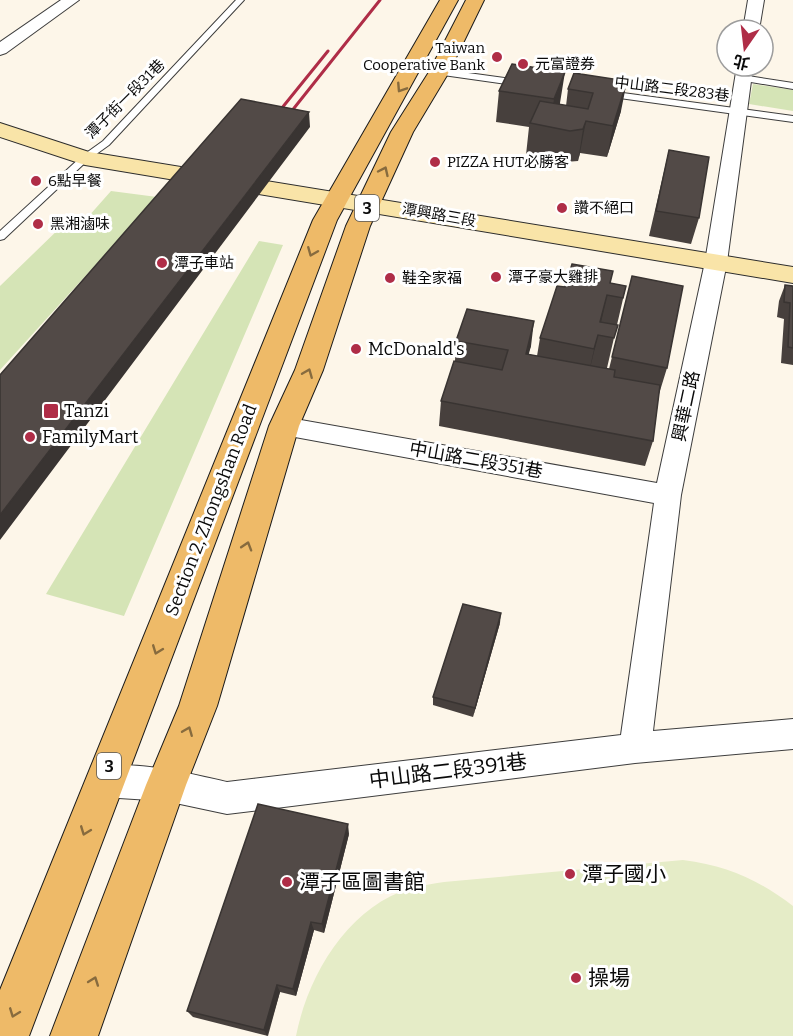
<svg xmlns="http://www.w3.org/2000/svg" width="793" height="1036" viewBox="0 0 793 1036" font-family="Bitter,'Noto Sans TC',serif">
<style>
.green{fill:#d5e4b6}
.pitch{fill:#e5ecc7}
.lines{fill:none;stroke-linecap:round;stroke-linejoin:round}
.lane-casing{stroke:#3d3d3d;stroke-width:2}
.street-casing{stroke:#3d3d3d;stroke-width:2}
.secondary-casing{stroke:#2c2c2c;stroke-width:2}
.primary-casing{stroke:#1b1b1b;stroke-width:2}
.lane{fill:#fff;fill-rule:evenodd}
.street{fill:#fff;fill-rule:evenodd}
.secondary{fill:#f9e4a8;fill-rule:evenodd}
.primary{fill:#eeba68;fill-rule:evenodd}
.rail{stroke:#af2d47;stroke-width:3}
.wall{fill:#47403d}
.shaded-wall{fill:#393432}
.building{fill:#524a47;stroke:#393432;stroke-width:1.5}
.oneway{stroke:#876b3e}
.poi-dot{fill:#af2d47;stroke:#fff;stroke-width:2}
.labels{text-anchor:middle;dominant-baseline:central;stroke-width:6;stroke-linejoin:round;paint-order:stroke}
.far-poi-label{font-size:15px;fill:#0a0a0a;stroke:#fff;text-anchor:start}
.far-street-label{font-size:15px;fill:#0a0a0a;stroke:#fff}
.shield{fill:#fff;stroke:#545454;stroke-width:1.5}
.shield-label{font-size:16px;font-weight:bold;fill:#0a0a0a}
.poi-label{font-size:18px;fill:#0a0a0a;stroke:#fff;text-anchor:start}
.street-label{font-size:18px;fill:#0a0a0a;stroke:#fff}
.near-street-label{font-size:21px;fill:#0a0a0a;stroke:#fff}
.near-poi-label{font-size:21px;fill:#0a0a0a;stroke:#fff;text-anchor:start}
</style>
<rect width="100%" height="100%" fill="#fdf6e9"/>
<path class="green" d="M753,84L793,90V111L749,104Z
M111,191L157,197L0,370V286L65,223L80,226Z
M259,241L283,245L124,616L46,594Z"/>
<path class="pitch" d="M683,860C728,866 757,879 793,906V1036H296C308,975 348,907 411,888C422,885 433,884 444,882Z"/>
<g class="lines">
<defs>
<path id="lane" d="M236,0H244L109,145L88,160L4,239L0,240V231L82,156L103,141Z
M439,69L520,80L524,83L520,86L436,74V70Z
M742,75L793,83V89L739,80V76Z
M608,91L793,116V122L605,96L604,94Z"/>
<path id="street" d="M61,0H79L6,53L0,55V42Z
M748,0H764L759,30H743Z
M737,66H753L727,262L681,495L653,731L793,719V749L635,763L227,814L166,801L103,797L91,792L87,781L91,770C124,757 192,774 227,782L621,735L654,503L284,435L275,432L272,426L275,420L284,417L657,483L705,262Z"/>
<path id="secondary" d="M0,123L89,152L793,267V283L85,165L0,137Z"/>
<path id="primary" d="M440,0H458L337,220L29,1036H0V990L313,220Z
M466,0H484L449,72L413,132L370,226L323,370L299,426L217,706L186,785L98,1036H50L146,785L179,706L269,426L295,370L346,226L391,132L429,72Z"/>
</defs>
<use href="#lane" class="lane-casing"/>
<use href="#street" class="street-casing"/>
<use href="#secondary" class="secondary-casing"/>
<use href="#primary" class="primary-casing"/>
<use href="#lane" class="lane"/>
<use href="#street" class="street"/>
<use href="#secondary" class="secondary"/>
<use href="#primary" class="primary"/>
<path class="rail" d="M273,119L328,51
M283,122L380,0"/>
</g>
<path class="wall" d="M512,64L560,103V105L566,106L568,89L574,73L621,111L607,157L580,153L578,161L565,162L526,155L529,127L496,122L499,91Z
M669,150L699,218L691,244L649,236Z
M632,276L667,368L659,394L653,441L645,466L439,426L441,401L455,361L456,341L531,346L528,354L537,356L540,338L565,287L610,283L626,286L607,368L609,369Z
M785,285L793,286V365L781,363L784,319L777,317L779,301Z
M500,623L473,717L433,705V697Z
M349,834L324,933L314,930L296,996L280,992L268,1036L193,1017L187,1011Z"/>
<path class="shaded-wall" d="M565,72L560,103L551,127H550L554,99Z
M627,81L621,111L607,157L613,126Z
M309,112L310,127L0,540V515Z
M586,121L580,153L578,161L583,129Z
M607,295L600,327L587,381L600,322Z
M534,321L531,346L522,379L526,354Z
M501,613L500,623L473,717L475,708Z
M348,824L349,834L324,933L322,924Z
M311,922L314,930L296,996L293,989Z
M277,985L280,992L267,1036L264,1030Z"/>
<path class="building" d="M512,64L565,72L554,99L499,91Z
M574,73L627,81L613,126L586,121L583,129L570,131L530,123L540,101L588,109L593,93L568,89Z
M241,99L309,112L0,515V375Z
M669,150L709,157L699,218L656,211Z
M572,264L613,271L610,283L626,286L623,298L607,295L600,322L618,325L614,338L598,335L594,349L540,338L557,286L565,287Z
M632,276L683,286L667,368L612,357Z
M785,285L793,286V348L788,347L790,303L784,302Z
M467,309L534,321L526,354L615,370L614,377L660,385L653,441L441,401L454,361L502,370L508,350L456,341Z
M463,604L501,613L475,708L433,697Z
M258,804L348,824L322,924L311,922L293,989L277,985L264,1030L187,1011Z"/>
<defs><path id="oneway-chevron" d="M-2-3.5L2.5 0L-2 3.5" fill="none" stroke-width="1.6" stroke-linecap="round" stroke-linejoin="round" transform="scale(1.5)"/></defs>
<g class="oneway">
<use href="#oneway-chevron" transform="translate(401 88) rotate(123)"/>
<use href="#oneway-chevron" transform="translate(384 171) rotate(-65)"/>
<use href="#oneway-chevron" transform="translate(312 252) rotate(112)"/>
<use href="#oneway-chevron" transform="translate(308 373) rotate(-68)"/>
<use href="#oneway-chevron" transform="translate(247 546) rotate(-73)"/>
<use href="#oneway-chevron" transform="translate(157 650) rotate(111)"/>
<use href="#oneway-chevron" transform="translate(188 731) rotate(-68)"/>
<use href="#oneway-chevron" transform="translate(85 831) rotate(111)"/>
<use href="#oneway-chevron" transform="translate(94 981) rotate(-70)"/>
<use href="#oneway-chevron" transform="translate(14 1013) rotate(111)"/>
</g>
<g class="poi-dot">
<circle cx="497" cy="57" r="6"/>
<circle cx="523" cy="64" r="6"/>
<circle cx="435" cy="162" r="6"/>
<circle cx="36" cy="181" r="6"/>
<circle cx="562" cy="208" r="6"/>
<circle cx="38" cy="224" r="6"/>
<circle cx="162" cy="263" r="6"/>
<circle cx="496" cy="277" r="6"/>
<circle cx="390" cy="278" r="6"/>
<circle cx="356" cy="349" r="6"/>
<rect x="43" y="403" width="16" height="16" rx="3"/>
<circle cx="30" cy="437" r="6"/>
<circle cx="570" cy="874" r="6"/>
<circle cx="287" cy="882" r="6"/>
<circle cx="576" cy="978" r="6"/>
</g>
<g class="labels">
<g class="far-poi-label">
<text x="485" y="48" text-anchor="end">Taiwan<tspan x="485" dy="17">Cooperative Bank</tspan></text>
<text x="535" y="64">元富證券</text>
<text x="447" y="162">PIZZA HUT必勝客</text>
<text x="48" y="181">6點早餐</text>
<text x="574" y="208">讚不絕口</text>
<text x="50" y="224">黑湘滷味</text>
<text x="174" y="263">潭子車站</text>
<text x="508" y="277">潭子豪大雞排</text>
<text x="402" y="278">鞋全家福</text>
</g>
<g class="far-street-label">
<text transform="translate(672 89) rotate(7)">中山路二段283巷</text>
<text transform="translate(125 99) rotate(-45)">潭子街一段31巷</text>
<text transform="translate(439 215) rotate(10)">潭興路三段</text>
</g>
<g class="shield">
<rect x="355" y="195" width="24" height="26" rx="4.5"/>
<rect x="97" y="753" width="24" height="26" rx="4.5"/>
</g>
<g class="shield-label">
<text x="367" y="208">3</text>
<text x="109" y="766">3</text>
</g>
<g class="poi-label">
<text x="368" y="349">McDonald's</text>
<text x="64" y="411">Tanzi</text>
<text x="42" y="437">FamilyMart</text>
</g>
<g class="street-label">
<text transform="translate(686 406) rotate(-78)">興華二路</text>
<text transform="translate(476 460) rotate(10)">中山路二段351巷</text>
<text transform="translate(211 510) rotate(-69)">Section 2, Zhongshan Road</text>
</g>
<g class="near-street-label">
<text transform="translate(448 771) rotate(-7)">中山路二段391巷</text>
</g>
<g class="near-poi-label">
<text x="582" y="874">潭子國小</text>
<text x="299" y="882">潭子區圖書館</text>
<text x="588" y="978">操場</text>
</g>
</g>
<g transform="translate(745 48) rotate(194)"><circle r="28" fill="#ffffff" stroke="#9d9d9d" stroke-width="1.5"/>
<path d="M0-4.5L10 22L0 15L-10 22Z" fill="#af2d47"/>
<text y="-9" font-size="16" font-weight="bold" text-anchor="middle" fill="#0a0a0a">北</text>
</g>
</svg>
